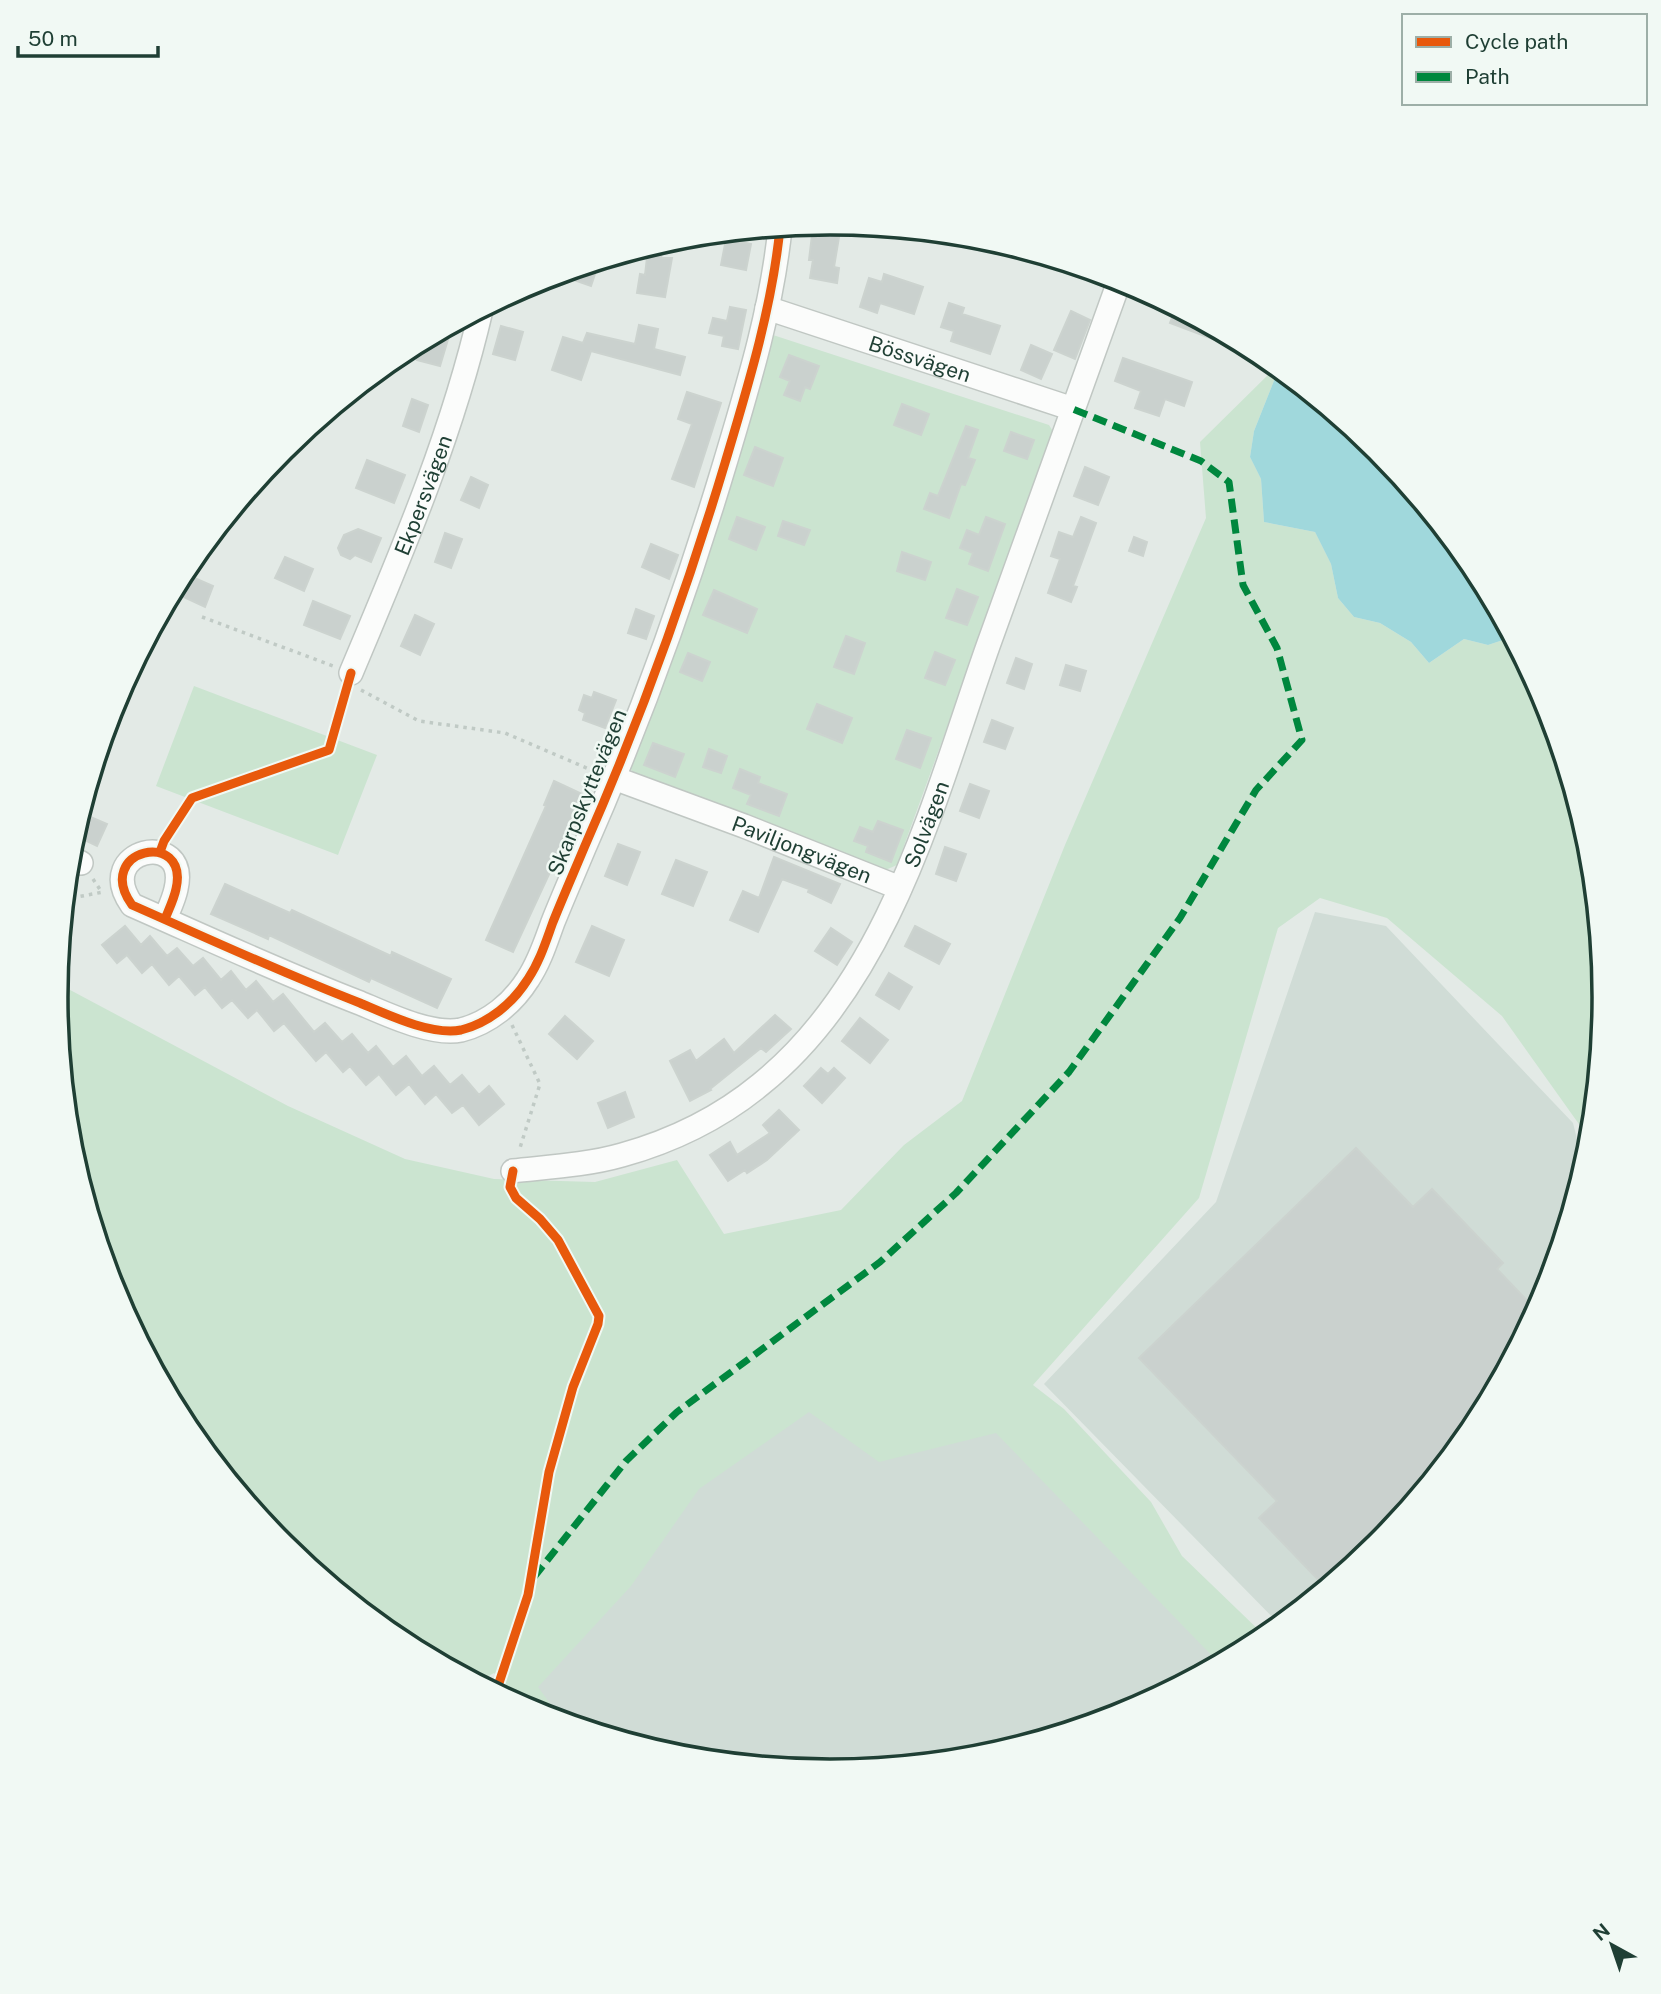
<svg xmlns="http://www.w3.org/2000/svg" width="1661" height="1994" viewBox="0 0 1661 1994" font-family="'Public Sans',sans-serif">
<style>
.built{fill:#d0dcd6}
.green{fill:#cbe4d0}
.water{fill:#a0d8dc}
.building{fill:#cad1ce;stroke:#ccd3cf;stroke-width:2}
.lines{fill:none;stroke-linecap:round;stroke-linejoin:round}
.minor-casing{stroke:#c0c7c3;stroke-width:26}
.path{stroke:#c0cac5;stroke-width:3.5;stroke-dasharray:3.5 5;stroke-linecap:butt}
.minor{stroke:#fbfcfb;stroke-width:23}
.quiet{stroke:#00873e;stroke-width:7;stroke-dasharray:14 7;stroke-linecap:butt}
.cycleway-casing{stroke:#f1f9f4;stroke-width:13}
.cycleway{stroke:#e8590c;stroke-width:9}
.labels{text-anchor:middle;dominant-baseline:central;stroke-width:5;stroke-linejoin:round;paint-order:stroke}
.street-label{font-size:21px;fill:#1f3f34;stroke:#f1f9f4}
.rim{fill:none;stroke:#1f3f34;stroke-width:3.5}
</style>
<rect width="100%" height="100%" fill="#e3eae6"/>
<path class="built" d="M1315,912L1386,926L1573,1123L1584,1167L1546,1294L1474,1428L1378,1545L1280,1625L1044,1384L1216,1202Z
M922,1295L1249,1647L1127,1713L981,1757L830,1771L679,1757L534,1712L495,1691L686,1470Z"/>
<path class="green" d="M773,335L1049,425L1054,433L897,865L883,871L634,776L629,764L746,423Z
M1277,366L1279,368L1254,431L1250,457L1261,479L1264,522L1315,532L1331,564L1338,598L1354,617L1380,623L1411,642L1429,663L1464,639L1488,645L1503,640L1506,626L1546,701L1590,846L1605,997L1591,1141L1502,1016L1387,918L1320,898L1278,928L1199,1198L1033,1385L1064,1409L1151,1502L1182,1556L1266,1637L1219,1663L996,1433L879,1462L809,1412L699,1489L631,1586L538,1687L563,1721L527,1709L494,1673L477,1682L400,1641L283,1544L186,1427L115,1293L71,1148L56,997L57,983L288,1106L405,1159L494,1179L595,1182L677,1160L724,1234L841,1210L904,1145L962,1101L1065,845L1206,518L1200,442Z
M194,686L377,755L338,855L156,786Z"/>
<path class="water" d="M1279,368L1378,450L1475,567L1506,626L1503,640L1488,645L1464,639L1429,663L1411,642L1380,623L1354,617L1338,598L1331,564L1315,532L1264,522L1261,479L1250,457L1254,431Z"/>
<path class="building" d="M813,227L840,231L834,267L839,268L837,283L810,278L813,260H809Z
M726,239L751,244L746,270L721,265Z
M648,249L662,251L661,258H672L665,297L637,293L640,274L645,275Z
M599,262L591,286L557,274Z
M884,274L923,287L914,314L880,303L877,313L860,307L869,278L882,282Z
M949,303L964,308L962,314L1000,326L990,354L951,341L954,331L941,327Z
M730,307L746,310L738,349L722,346L724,336L709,333L713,318L727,321Z
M1176,308L1222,332L1218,341L1170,323Z
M1071,311L1090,320L1075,359L1054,350Z
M639,325L658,329L654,349L685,357L680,375L591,351L581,380L552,370L563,337L583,343L587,333L635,344Z
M501,326L523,332L515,360L493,354Z
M437,333L449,336L440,366L417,360L422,341Z
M1031,345L1052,354L1041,379L1021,370Z
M789,355L819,366L810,389L805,387L800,401L784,395L790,381L780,377Z
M1123,358L1192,382L1184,406L1165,399L1159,416L1135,408L1141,391L1115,381Z
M687,392L721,403L694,487L672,479L692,424L678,419Z
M412,399L428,405L419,432L403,426Z
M902,404L929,414L921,435L894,425Z
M966,426L978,430L968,458L975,460L965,485L961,484L949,518L924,509L930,493L938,496Z
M1011,432L1034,440L1027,459L1004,451Z
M755,447L783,458L773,486L744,475Z
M367,460L405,475L394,503L356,488Z
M1085,467L1109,477L1098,505L1074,496Z
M471,477L488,485L479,508L461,500Z
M737,517L765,527L756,550L729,539Z
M986,517L1005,524L988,571L969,564L973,553L960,548L967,530L979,535Z
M1081,517L1096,523L1073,586L1077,587L1071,602L1048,593L1060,559L1051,556L1059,532L1073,537Z
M783,521L810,530L804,545L778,536Z
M358,529L381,538L371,562L355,555L350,559L341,555L338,548L344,535Z
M445,533L462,539L451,568L435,562Z
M1134,537L1147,542L1143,556L1129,551Z
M651,544L678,555L669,579L642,567Z
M902,552L931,562L925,580L897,571Z
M285,557L313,569L304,591L275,578Z
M183,573L213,586L205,607L173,592Z
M957,589L978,597L967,625L946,618Z
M714,590L757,609L747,633L703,615Z
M313,601L350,616L340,639L304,625Z
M636,609L654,616L646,639L628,633Z
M415,615L434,624L420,655L401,646Z
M846,636L865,643L854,674L834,667Z
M935,652L955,660L945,685L925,678Z
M688,653L710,662L702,681L680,672Z
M1016,658L1032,664L1024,689L1007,683Z
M1066,665L1086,671L1080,691L1060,685Z
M594,692L616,700L605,728L583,720L585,713L579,710L584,695L592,698Z
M817,704L852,718L842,743L807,729Z
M992,720L1013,728L1005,749L984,742Z
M907,730L931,738L920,768L896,759Z
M653,743L684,754L675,777L644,765Z
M709,749L727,756L721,773L703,767Z
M740,769L760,777L758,783L787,794L779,816L747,804L751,795L733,788Z
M554,781L582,794L567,828L570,829L513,952L486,940L546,806L544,805Z
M970,784L989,791L979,818L960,811Z
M81,813L107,824L97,846L74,835Z
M878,821L903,830L891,862L866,852L868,846L854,841L860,827L873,832Z
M618,844L640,852L627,885L605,876Z
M945,847L966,854L956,881L936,874Z
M774,857L840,884L831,903L808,892L809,889L782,879L758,932L730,920L743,891L759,898Z
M676,860L707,872L693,906L662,894Z
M225,884L290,913L292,910L391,956L392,952L451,979L437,1008L371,978L369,982L269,935L268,939L211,914Z
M125,926L141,945L150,936L167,956L177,948L193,966L203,958L221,980L231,971L246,990L256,981L273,1002L283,994L314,1032L325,1023L342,1042L352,1034L368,1053L376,1046L393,1067L406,1056L422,1076L434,1066L450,1085L462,1075L479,1095L489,1086L504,1104L479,1125L463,1105L452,1113L436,1094L425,1104L409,1084L396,1095L379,1074L366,1085L350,1066L343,1072L326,1052L316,1061L284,1023L274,1031L257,1010L248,1018L232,1000L222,1008L205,987L195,995L179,976L169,985L152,964L142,973L127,955L117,963L102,945Z
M592,926L624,940L609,976L576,962Z
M915,926L950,944L939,964L905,946Z
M831,928L852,942L837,965L815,951Z
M889,973L912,987L899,1009L876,995Z
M775,1015L791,1029L766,1052L761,1048L710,1089L711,1090L690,1101L670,1061L690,1050L696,1061L724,1039L734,1053Z
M565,1016L593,1041L577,1059L549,1034Z
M860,1018L888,1040L870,1063L842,1041Z
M821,1068L828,1074L834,1068L845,1078L822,1103L804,1086Z
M625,1092L634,1117L608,1128L598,1103Z
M779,1110L799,1130L767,1160L747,1173L745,1170L728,1181L710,1155L730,1142L737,1155L770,1133L763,1125Z
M1356,1148L1413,1207L1432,1189L1503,1263L1497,1269L1537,1311L1474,1428L1378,1545L1326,1588L1259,1518L1277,1501L1139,1358Z"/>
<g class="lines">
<defs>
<g id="minor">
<path id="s1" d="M767,308L1073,409"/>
<path id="s2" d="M351,673C401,554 452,436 481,310"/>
<path id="s3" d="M614,778L744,826L900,888"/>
<path d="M70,857L81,863"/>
<path d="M165,919C169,909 174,899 176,889C190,828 92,849 132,905C207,938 282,973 360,1003C386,1014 432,1036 461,1030C489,1023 513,1003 528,979C540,961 546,941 553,922C563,897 574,872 584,848C639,723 686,593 725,463C748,386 772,308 780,228"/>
<path id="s4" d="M513,1171C549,1167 587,1165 622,1155C672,1141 721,1117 761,1084C890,980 935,796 988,646C1031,524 1076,402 1120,279"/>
</g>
</defs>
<use href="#minor" class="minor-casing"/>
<path class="path" d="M202,617L333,666
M361,690L419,721L505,733L596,772
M93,879L101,891
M65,903L77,897L103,892
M512,1025L540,1084L519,1151"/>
<use href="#minor" class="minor"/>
<path class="quiet" d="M534,1577L626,1461L677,1412L880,1262L956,1193L1069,1072L1180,918L1256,790L1302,740L1277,648L1243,585L1229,482L1201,461L1073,409"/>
<defs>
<path id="cycleway" d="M160,852L164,841L192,798L329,750L351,673
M165,919C169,909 174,899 176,889C190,828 92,849 132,905C207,938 282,973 360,1003C386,1014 432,1036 461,1030C489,1023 513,1003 528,979C540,961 546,941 553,922C563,897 574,872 584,848C639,723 686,593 725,463C748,386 772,308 780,228
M496,1692L528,1595L549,1472L573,1387L598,1324L599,1316L558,1240L540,1219L516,1198L510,1187L513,1171"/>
</defs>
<use href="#cycleway" class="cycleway-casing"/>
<use href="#cycleway" class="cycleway"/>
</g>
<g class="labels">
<g class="street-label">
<text stroke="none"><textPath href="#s1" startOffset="161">Bössvägen</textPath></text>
<text stroke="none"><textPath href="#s2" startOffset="192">Ekpersvägen</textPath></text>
<text transform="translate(587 792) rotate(-68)">Skarpskyttevägen</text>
<text stroke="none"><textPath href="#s4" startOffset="579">Solvägen</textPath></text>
<text stroke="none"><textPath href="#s3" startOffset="201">Paviljongvägen</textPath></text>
</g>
</g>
<path d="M0 0H1661V1994H0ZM68 997a762 762 0 1 1 1524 0a762 762 0 1 1-1524 0Z" fill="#f1f9f4" fill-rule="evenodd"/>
<path class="rim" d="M68 997a762 762 0 1 1 1524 0a762 762 0 1 1-1524 0Z"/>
<rect x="1402" y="14" width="245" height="91" fill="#f1f9f4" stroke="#9dafa7" stroke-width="2"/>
<rect x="1416" y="37" width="35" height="10" fill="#e8590c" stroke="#9dafa7" stroke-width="2"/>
<text x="1465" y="49" font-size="21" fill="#1f3f34">Cycle path</text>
<rect x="1416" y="72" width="35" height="10" fill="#00873e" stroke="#9dafa7" stroke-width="2"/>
<text x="1465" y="84" font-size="21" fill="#1f3f34">Path</text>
<g transform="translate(1612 1945) rotate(320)" stroke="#f1f9f4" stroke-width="5" paint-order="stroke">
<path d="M0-5L12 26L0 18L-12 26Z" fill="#1f3f34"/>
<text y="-10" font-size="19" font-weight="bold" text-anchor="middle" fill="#1f3f34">N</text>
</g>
<path d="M18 46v10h140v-10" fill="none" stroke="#1f3f34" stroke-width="3.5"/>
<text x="28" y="46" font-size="21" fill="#1f3f34" stroke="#f1f9f4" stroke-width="5" paint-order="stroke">50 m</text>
</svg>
